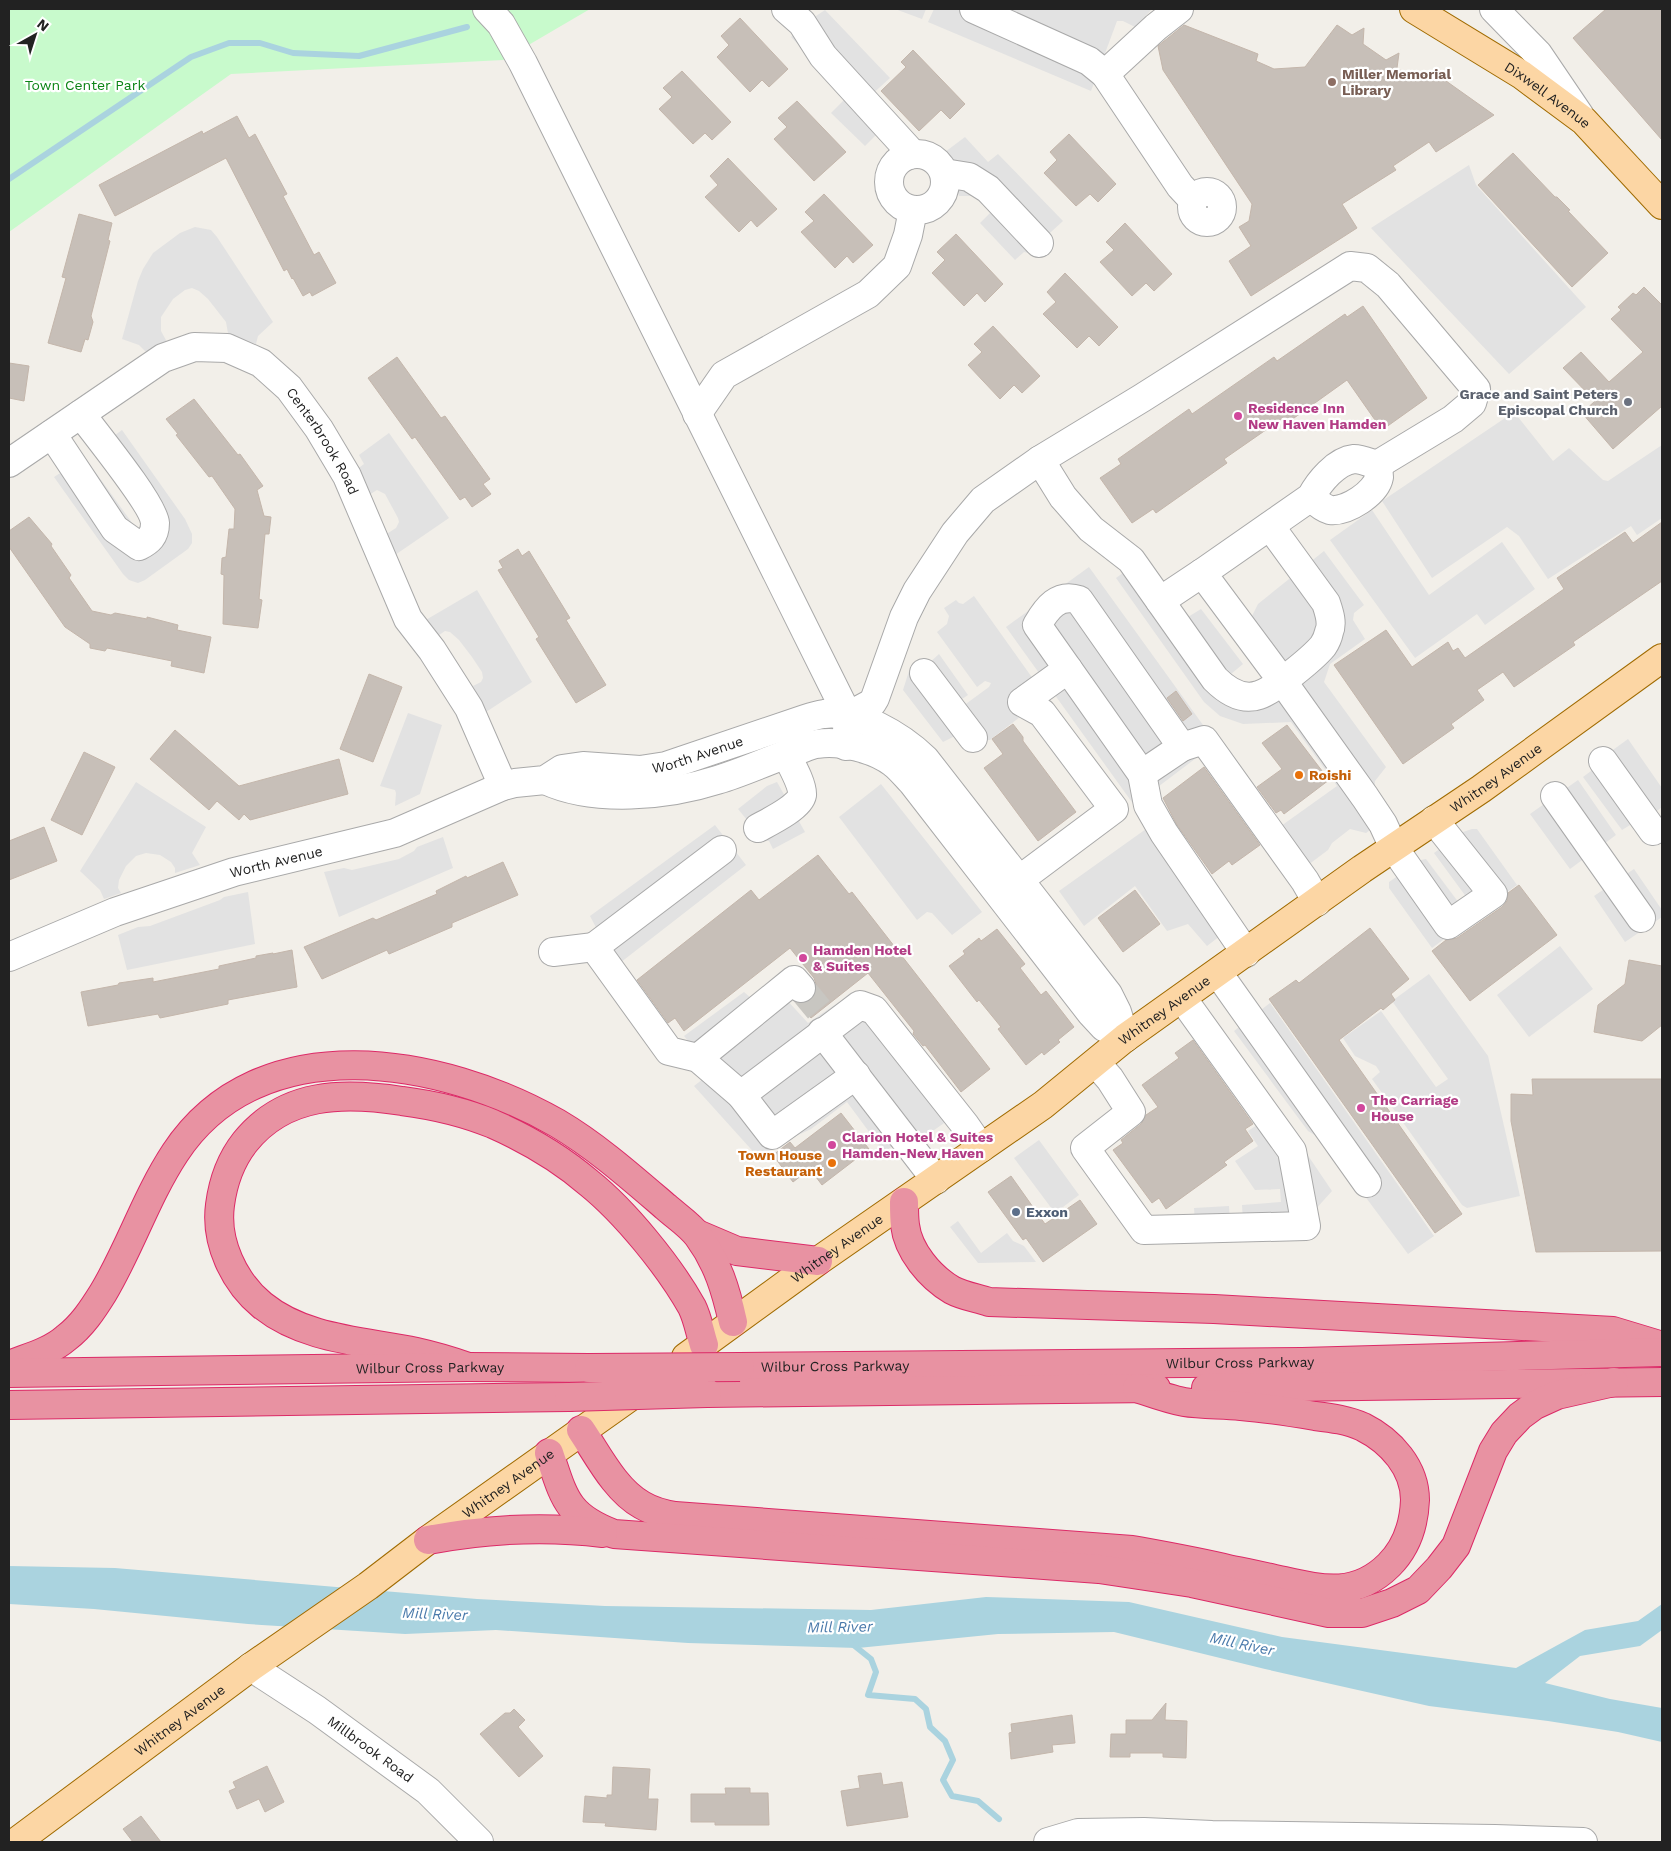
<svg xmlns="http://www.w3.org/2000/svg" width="1671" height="1851" viewBox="0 0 1671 1851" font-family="'Work Sans',sans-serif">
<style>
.park{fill:#c8facc}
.parking{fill:#e2e2e2}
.water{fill:#aad3df}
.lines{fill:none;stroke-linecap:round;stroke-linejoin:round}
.stream{stroke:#aad3df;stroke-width:6}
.building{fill:#c7bfb8;stroke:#c4b6ab}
.minor-tunnel{stroke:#c8c6c1;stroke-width:28;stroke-dasharray:28 14;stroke-linecap:butt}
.minor-casing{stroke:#a9a9a9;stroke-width:30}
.major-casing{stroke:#a06b00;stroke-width:30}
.highway-casing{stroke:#dc2a67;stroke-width:30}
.minor{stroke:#fff;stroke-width:28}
.major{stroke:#fcd6a4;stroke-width:28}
.highway{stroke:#e892a2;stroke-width:28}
.highway-bridge-casing{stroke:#dc2a67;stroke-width:30;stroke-linecap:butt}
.highway-bridge{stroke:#e892a2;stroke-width:28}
.education-dot{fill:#8d6e63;stroke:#fff;stroke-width:2}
.worship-dot{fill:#6b7280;stroke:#fff;stroke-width:2}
.hotel-dot{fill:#d1479c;stroke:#fff;stroke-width:2}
.food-dot{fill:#e8710a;stroke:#fff;stroke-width:2}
.service-dot{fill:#5c6f8a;stroke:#fff;stroke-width:2}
.labels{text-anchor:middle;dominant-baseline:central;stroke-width:4.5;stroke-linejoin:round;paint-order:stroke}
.education-label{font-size:14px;font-weight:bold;fill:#785e54;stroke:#fff;text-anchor:start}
.park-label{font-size:14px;fill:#0c8416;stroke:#fff}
.street-label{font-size:14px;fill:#222;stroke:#fff}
.worship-label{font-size:14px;font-weight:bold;fill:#5b616d;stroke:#fff;text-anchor:end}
.hotel-label{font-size:14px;font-weight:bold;fill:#b23c85;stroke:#fff;text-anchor:start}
.food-label{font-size:14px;font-weight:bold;fill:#c56008;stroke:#fff;text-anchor:start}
.service-label{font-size:14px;font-weight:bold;fill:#4e5e75;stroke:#fff;text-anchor:start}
.water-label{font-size:15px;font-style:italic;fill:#4a7aab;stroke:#fff}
</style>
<rect width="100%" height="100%" fill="#f2efe9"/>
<path class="park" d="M9,9H590L503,60L231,74L9,232Z"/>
<path class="parking" d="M895,9H926L922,19Z
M934,9H1152L1135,27L1123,21H1117L1091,91L928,22Z
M825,10L890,78L869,97L891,120L865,146L831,113L848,96L791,37L804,24Z
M965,137L988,162L998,154L1063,221L1028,253L1024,252L1015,260L980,223L993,210L974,196H959L945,152Z
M1469,165L1476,185L1586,307L1509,374L1371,228Z
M195,227L211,230L217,237L273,322L258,336L256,344L229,339L226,322L208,299L199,291L192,288L185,290L173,299L161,317V331L167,342L147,353L139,345L122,339L138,281L143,269L153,253L180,233Z
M1514,412L1553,461L1569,448L1603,480L1608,481L1662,445V518L1637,535L1631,526L1548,579L1519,536L1507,527L1432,578L1382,501Z
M122,430L185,519L192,534V543L188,549L145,580L138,583L129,580L123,574L54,477L68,468L73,441L135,527L139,530L142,529L143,521L81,436L107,441Z
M389,433L449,518L395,555L385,535L396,528L399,522L398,518L385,494L377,490L369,495L356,470L364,464L359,455Z
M1372,510L1429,595L1502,542L1535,589L1485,625L1477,614L1415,658L1330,540Z
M1324,551L1364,605L1354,613L1353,620L1365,639L1330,664L1324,682L1386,767L1375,781L1374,792L1390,816L1366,833L1350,829L1332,843L1328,850L1308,865L1281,826L1337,786L1291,722L1243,724L1220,716L1204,702L1116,578L1143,558L1188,617L1201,609L1243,664L1231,674L1249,690L1272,681L1250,620L1258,604Z
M1089,567L1216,743L1134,805L1006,627Z
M477,590L532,682L486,712L473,686L481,682L483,678L482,672L472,657L459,640L450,632L445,631L436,637L424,621Z
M974,596L1036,683L1024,714L990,740H967L959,734L943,742L903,690L909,671L918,659L927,665L939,654L968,695L959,701L963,706L989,687L991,683L985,681L977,687L937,632L947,624L949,616L944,608L956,600L959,603L963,604Z
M408,713L442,725L420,794L395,806L396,793L395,790L380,786Z
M1628,739L1662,788V807L1640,824L1635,822L1622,830L1583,777L1595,768V763Z
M1578,780L1616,835L1570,869L1530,814Z
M136,782L206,827L192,853L200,865L175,873V868L171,862L160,855L146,853L136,856L126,866L119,880L118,888L121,893L104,899L100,890L80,871Z
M777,782L805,832L773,849L769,841L764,840L761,843L745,823L747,820L738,809L767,786Z
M881,784L982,912L952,935L932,913L927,912L917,920L839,817Z
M715,825L746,865L616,966L590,916Z
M1146,829L1210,913L1220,936L1207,946L1188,924L1167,931L1135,886L1084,926L1059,891Z
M1472,829H1477L1517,885L1478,913L1434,853L1463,832Z
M443,837L453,868L339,917L324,872L344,868L352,870L399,859L414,851L417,847Z
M1426,859L1471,919L1432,948L1389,888V882L1421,860Z
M1634,869L1662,910V917L1625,942L1594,896Z
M248,892L255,944L127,970L118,935L138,927L150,926L220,900L224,897Z
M1560,946L1593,989L1529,1037L1497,995Z
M1429,974L1488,1056L1520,1196L1467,1208L1462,1205L1372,1079L1380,1072L1376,1066L1355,1056L1343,1038L1381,1011L1436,1087L1448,1079L1392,1001Z
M859,991L875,995L882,1000L964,1109L903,1152L897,1143L884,1152L847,1102L811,1129L779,1144L759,1158L694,1086L703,1079L694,1048L684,1036L744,992L751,998H785L808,1023L839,1002L850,993Z
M1270,1003L1434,1236L1408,1254L1323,1140L1308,1131L1234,1031Z
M1221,1027L1332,1191L1296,1231L1196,1237L1194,1208L1229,1206L1230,1223L1243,1222L1242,1205L1281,1202L1280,1189L1255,1190L1235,1161L1258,1146L1248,1131L1266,1119L1209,1035Z
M1039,1140L1079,1195L1055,1213L1014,1158Z
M958,1221L981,1253L1007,1233L1013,1241L1024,1246L1036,1262L978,1263L950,1227Z"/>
<path class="water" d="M9,1566L115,1568L477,1599L605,1606L871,1610L986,1597L1129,1602L1282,1637L1516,1668L1585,1630L1638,1621L1662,1604V1630L1640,1646L1580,1656L1545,1683L1610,1699L1662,1708V1742L1618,1732L1548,1721L1429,1706L1265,1669L1114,1632L998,1634L858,1648L688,1643L496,1630L405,1634L248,1624L94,1609L9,1604Z"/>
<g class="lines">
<path class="stream" d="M9,179L191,57L229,43H260L293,53L359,56L467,27
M851,1643L871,1659L876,1672L868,1695L915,1699L926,1709L930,1727L945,1741L953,1760L943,1780L952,1796L978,1801L999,1819"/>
</g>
<path class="building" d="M1606,9H1662V140L1573,38Z
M740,18L788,69L769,87L762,80L750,92L717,57L729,45L721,36Z
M1184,25L1258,54L1256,61L1274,69L1305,67L1337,25L1352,35L1364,28L1363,44L1386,60L1399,53L1397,68L1413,79L1432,71L1494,115L1436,152L1429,142L1393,166L1396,170L1342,204L1357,228L1251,296L1229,261L1251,246L1239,227L1249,221L1252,204L1163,70L1158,46Z
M913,50L965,104L950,119L941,110L919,131L881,91L906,67L901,62Z
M682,71L731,122L712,140L705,133L693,144L659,109L672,97L663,88Z
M797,101L846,152L814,181L774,139L787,127L778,118Z
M237,116L249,138L255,134L287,194L283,196L314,255L319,252L336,283L312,296L310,292L303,296L293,278L292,279L287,269L284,271L226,158L115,216L99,185L202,131L203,134Z
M1069,134L1116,184L1098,202L1090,194L1076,206L1044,173L1057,160L1050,152Z
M1513,153L1555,197H1557L1570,210L1568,211L1608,253L1572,287L1478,185Z
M728,158L777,209L757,227L751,220L739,232L705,197L718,185L710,176Z
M824,194L873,245L853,263L847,256L835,268L801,232L814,221L805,212Z
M79,214L112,223L108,240L110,241L91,316L93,322L88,340L85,339L81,352L48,343L66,278L62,277Z
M1125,223L1172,274L1154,291L1146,283L1132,296L1100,262L1114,250L1106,242Z
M956,234L1003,284L985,302L977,293L964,306L932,273L945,260L937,252Z
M1065,273L1118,327L1099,346L1089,336L1077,348L1043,314L1056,302L1047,292Z
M1644,287L1662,305V406L1613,449L1582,413L1595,401L1563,368L1581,352L1609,382L1643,352L1611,319L1621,310L1618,307L1633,293L1636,295Z
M1363,306L1427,398L1382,430L1347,380L1287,423L1283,418L1224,459L1227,463L1156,513L1153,509L1132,523L1100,478L1121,464L1118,459L1189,409L1192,414L1274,357L1277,361L1345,314L1347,317Z
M993,326L1040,376L1022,393L1014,385L1000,399L968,365L982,352L974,344Z
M397,357L441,418L445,416L490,479L483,484L491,494L472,507L465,497L460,500L415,437L412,439L368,378Z
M9,363L29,366L24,401L9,398Z
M194,399L238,455L240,454L263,486L257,490L264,516L271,517L269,534H265L259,599L262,600L258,628L223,624L224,575L221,574L222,558L226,557L229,529H234L235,509L212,476L209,477L176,435L178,434L166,419Z
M29,517L52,544L51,546L71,575L69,578L92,611L111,615L115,613L147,619V617L178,625L177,630L211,637L204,673L171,666L172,661L107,648L105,651L90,648V644L65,627L9,547V531Z
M1662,522V581L1573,642L1575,645L1514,687L1503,672L1477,690L1484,700L1451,724L1454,728L1403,764L1334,665L1386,630L1412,667L1448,642L1453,651L1458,648L1465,658L1564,589L1557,578L1625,532L1633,543Z
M518,549L522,556L529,551L570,618L566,620L606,685L576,703L536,639L539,637L498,570L503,568L499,561Z
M369,674L402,687L373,762L340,749Z
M1176,691L1192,714L1183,721L1167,698Z
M1013,724L1023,737V741L1076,812L1038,841L984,768L1003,754L992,739Z
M1287,725L1329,780L1284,814L1281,810L1276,813L1257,787L1282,769L1262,743Z
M175,730L239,786L339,759L348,794L250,820L244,814L239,820L217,801L209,810L150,759Z
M84,752L115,767L82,835L51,820Z
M1204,767L1260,845L1232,865L1229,861L1212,874L1177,825L1163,798Z
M44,827L57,861L9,880V841Z
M818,855L849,894L852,892L990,1069L961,1092L925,1045L923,1046L913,1034L914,1031L868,973L811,1018L799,1003H804L812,999L816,993V984L814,978L790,948L684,1031L675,1018L668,1023L637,980L751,890L759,900Z
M503,862L518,895L452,923V927L389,954L387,950L322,979L304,947L373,918L376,920L437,894L436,891L466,876L467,878Z
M1519,885L1557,935L1470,1001L1432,951L1446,940L1457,938L1502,907L1507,901L1508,893Z
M1135,890L1160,924L1123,952L1098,918Z
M1370,928L1409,979L1391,994L1395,1000L1383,1010L1381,1008L1339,1040L1462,1214L1435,1233L1269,999L1296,980L1299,983Z
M997,929L1025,964L1020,968L1041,995L1046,991L1074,1027L1058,1040L1060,1042L1044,1055L1042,1052L1026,1065L998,1029L1001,1027L979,1000L977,1002L949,966L965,954L963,951L979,938L981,941Z
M292,950L297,987L228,1000V1004L160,1018L158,1014L88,1026L81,992L118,985L119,983L153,978V982L219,969V966L256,958V956L273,953V954Z
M1629,960L1662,966V1025L1642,1041L1594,1032L1598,1005L1625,984Z
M1193,1040L1253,1124L1245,1129L1253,1141L1224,1162L1227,1165L1166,1209L1159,1198L1152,1203L1113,1150L1123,1143L1121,1140L1141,1124L1146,1115L1158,1107L1142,1085L1179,1058L1175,1053Z
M1532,1079H1662V1251L1536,1252L1511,1121V1094L1533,1095Z
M841,1113L869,1149L822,1185L810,1169L793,1182L773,1155L790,1142L795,1148Z
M1011,1176L1045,1224L1080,1200L1097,1224L1043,1262L1026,1238L1023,1240L988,1192Z
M1166,1703L1165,1720L1187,1721L1186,1758L1163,1757V1753H1130V1757H1110L1111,1734H1126V1720H1152Z
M514,1709L525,1720L518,1727L543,1756L519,1777L480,1734L505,1713H510Z
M1072,1715L1075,1743L1052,1745L1053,1752L1011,1759L1009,1733L1012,1732L1011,1724Z
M267,1766L284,1802L265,1812L259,1799L237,1809L229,1791L236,1788L233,1782Z
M613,1767L650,1769L648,1799H658L656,1830L605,1826L606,1823L583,1822L585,1796L607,1798V1795H612Z
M881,1773L883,1785L902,1782L908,1817L847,1826L841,1791L860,1788L858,1776Z
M725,1788H750V1793H768L769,1825H715V1822H691V1794H726Z
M141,1816L161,1842H133L123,1829Z"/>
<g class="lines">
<path class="minor-tunnel" d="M801,988L820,1011"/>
<defs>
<g id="minor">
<path d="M487,9L501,24L523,63L848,716L846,746"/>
<path d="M786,9L802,23L823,56L908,149L909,155"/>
<path d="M974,9L1089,61L1105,74L1156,27L1179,9"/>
<path d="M1494,9L1538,54L1580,116"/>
<path d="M1105,74L1180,186L1193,200"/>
<circle cx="917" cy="182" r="28"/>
<path d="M944,173L969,177L988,189L1039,243"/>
<circle cx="1207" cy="207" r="15"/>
<path d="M697,414L724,375L868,294L897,266L908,235L913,210"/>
<path d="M52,434L115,529L139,546C149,541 155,536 155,523C154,505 95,433 81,414"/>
<path d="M1040,460L1063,497L1091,529L1131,560L1215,679C1226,690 1242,701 1259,695C1273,691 1313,658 1323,646C1325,643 1328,637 1329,632C1333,623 1329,612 1326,603L1270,526"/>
<path id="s1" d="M9,463L163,358L194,347L227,348L261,363L289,388L319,429L347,476L408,619L432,650L469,708L503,786"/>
<path d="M1377,465C1370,463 1362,459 1354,459C1336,461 1319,482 1311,497L1202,573L1283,682L1365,797L1383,824L1394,848L1448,925L1493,894L1434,820"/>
<path d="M1311,497C1316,502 1323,508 1330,510C1347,512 1376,493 1379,477C1379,474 1378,468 1377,465"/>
<path d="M1160,601L1202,573"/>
<path d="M924,673L973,738"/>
<path d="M848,716L872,703L875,698L904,617L917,591L955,533L983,500L1040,460L1142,398L1350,266L1367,268L1388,285L1476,389L1472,403L1453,419L1377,465"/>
<path d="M1603,761L1653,831"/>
<path d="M1142,774L1182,747"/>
<path d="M545,780C594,803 667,796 717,780C744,772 769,760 795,751C802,749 810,745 817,744C839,740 875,749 893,763C900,768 906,776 912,782L1091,1013L1104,1027L1125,1038"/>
<path d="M1555,796L1641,918"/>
<path d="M758,828C769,822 800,807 802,795C803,785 791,764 786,754"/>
<path d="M722,850L594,947L669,1051L698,1058L741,1095L860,1005L874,1010L965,1125L981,1148"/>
<path d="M1019,880L1114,809L1042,713L1022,702L1068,669"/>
<path d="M553,952L594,947"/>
<path d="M1246,953L1164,833L1148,805L1142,774L1037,625C1047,608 1058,593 1079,600L1182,747L1204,740L1305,881L1317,902"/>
<path id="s2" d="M9,957L115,912L234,872L395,833L503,786L515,783L545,780L562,769L583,766L640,770L666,766L805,719C811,717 817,715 824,714C858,710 901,736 925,759L1108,994L1117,1012L1125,1038"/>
<path d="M1218,973L1367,1183"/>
<path d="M822,1032L936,1180"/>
<path d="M698,1058L794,980L801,988"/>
<path d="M1096,1063L1110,1079L1131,1112L1085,1148L1144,1230L1306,1226L1292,1151L1182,998"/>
<path d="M741,1095L772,1135L856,1075"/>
<path id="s3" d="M251,1667L317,1710L428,1791L479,1842"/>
<path d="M1048,1842L1078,1833L1144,1832L1212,1835L1495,1839L1583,1842"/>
</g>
<g id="major">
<path id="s4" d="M1414,9L1522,75L1584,121L1662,205"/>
<path id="s5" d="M686,1357L818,1261L1043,1105L1125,1038L1362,869L1481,789L1662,658"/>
<path id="s6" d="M16,1842L251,1667L368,1586L428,1540L641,1389"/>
</g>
<g id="highway">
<path d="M904,1202C904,1210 904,1218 905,1225C908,1251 930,1277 952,1290C963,1296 977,1298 989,1302L1214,1309L1613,1331L1656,1344"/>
<path d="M697,1234L737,1251L818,1261"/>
<path d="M9,1365C29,1357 50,1352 66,1338C82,1326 93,1309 103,1293C130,1248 146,1197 175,1153C260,1024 443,1058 557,1123C596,1146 631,1177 666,1207C676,1216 690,1225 698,1236C718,1263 726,1291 733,1322"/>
<path d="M468,1367C451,1361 434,1356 416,1352C364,1341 305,1340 262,1305C234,1282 215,1242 220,1205C223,1182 230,1161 245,1142C285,1092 344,1092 402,1101C433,1105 464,1112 493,1124C527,1139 561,1159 589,1183C625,1212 669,1266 692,1307C698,1319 700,1333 704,1345"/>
<path id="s7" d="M740,1367L1302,1362L1662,1352"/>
<path id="s8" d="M9,1373L468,1367L589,1368"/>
<path d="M1206,1388L1662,1382"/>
<path d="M707,1393L1156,1388"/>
<path d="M9,1405L569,1397"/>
<path d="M581,1430C598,1455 615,1490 642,1505C652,1511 663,1514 675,1516L1132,1550C1165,1556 1199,1562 1232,1570C1249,1573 1266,1577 1284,1581C1324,1590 1357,1597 1389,1565C1407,1547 1414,1525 1415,1500C1415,1468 1391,1441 1363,1427C1348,1420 1332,1418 1315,1416C1291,1412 1266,1408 1241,1406C1222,1404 1202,1405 1184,1402C1168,1399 1152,1393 1137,1388"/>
<path d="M549,1453C564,1497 566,1516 614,1534L1099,1569L1192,1583L1329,1613H1362L1392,1603L1418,1590L1439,1568L1456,1546L1493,1451L1504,1433L1520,1416L1535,1405L1557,1395L1614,1382"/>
<path d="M428,1540C486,1529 545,1526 603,1533"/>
</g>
</defs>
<use href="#minor" class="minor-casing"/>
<use href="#major" class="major-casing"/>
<use href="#highway" class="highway-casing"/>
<use href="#minor" class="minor"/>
<use href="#major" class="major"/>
<use href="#highway" class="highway"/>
<defs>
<path id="highway-bridge" d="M589,1368L740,1367
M569,1397L707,1393"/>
</defs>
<use href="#highway-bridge" class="highway-bridge-casing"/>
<use href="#highway-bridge" class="highway-bridge"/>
</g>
<circle class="education-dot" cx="1332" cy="82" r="5"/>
<circle class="worship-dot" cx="1628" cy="402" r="5"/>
<g class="hotel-dot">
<circle cx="1238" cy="416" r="5"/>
<circle cx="803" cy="958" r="5"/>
<circle cx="1361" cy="1108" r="5"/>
<circle cx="832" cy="1145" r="5"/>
</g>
<g class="food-dot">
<circle cx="1299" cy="775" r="5"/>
<circle cx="832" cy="1163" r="5"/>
</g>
<circle class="service-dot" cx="1016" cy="1212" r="5"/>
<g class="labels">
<g class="education-label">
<text x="1342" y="74">Miller Memorial<tspan x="1342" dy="16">Library</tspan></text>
</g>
<g class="park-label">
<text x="85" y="85">Town Center Park</text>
</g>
<g class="street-label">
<text stroke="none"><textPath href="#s4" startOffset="159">Dixwell Avenue</textPath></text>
<text stroke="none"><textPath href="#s1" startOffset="390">Centerbrook Road</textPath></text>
<text stroke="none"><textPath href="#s2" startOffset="725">Worth Avenue</textPath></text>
<text stroke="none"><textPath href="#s5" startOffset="996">Whitney Avenue</textPath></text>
<text stroke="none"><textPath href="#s2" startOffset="284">Worth Avenue</textPath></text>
<text stroke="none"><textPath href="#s5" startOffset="591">Whitney Avenue</textPath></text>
<text stroke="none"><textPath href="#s5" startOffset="186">Whitney Avenue</textPath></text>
<text stroke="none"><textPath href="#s7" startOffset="500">Wilbur Cross Parkway</textPath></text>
<text stroke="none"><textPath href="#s7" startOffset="95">Wilbur Cross Parkway</textPath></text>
<text stroke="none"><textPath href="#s8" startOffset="421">Wilbur Cross Parkway</textPath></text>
<text stroke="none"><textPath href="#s6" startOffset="609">Whitney Avenue</textPath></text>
<text stroke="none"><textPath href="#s6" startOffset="204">Whitney Avenue</textPath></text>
<text stroke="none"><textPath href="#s3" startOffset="145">Millbrook Road</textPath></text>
</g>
<g class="worship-label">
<text x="1618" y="394">Grace and Saint Peters<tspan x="1618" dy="16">Episcopal Church</tspan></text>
</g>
<g class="hotel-label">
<text x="1248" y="408">Residence Inn<tspan x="1248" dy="16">New Haven Hamden</tspan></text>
<text x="813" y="950">Hamden Hotel<tspan x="813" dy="16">&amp; Suites</tspan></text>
<text x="1371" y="1100">The Carriage<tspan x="1371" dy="16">House</tspan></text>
<text x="842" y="1137">Clarion Hotel &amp; Suites<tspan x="842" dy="16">Hamden-New Haven</tspan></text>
</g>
<g class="food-label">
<text x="1309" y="775">Roishi</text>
<text x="822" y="1155" text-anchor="end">Town House<tspan x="822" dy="16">Restaurant</tspan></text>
</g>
<g class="service-label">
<text x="1026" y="1212">Exxon</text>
</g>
<g class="water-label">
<text transform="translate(435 1614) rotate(2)">Mill River</text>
<text transform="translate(840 1627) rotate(-1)">Mill River</text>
<text transform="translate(1242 1644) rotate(12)">Mill River</text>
</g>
</g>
<rect width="1671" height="1851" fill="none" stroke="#222222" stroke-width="20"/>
<g transform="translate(35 35) rotate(39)" stroke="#ffffff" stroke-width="4" paint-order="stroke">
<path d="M0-4L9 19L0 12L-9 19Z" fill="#222222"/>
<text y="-8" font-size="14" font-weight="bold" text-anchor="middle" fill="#222222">N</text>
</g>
</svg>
